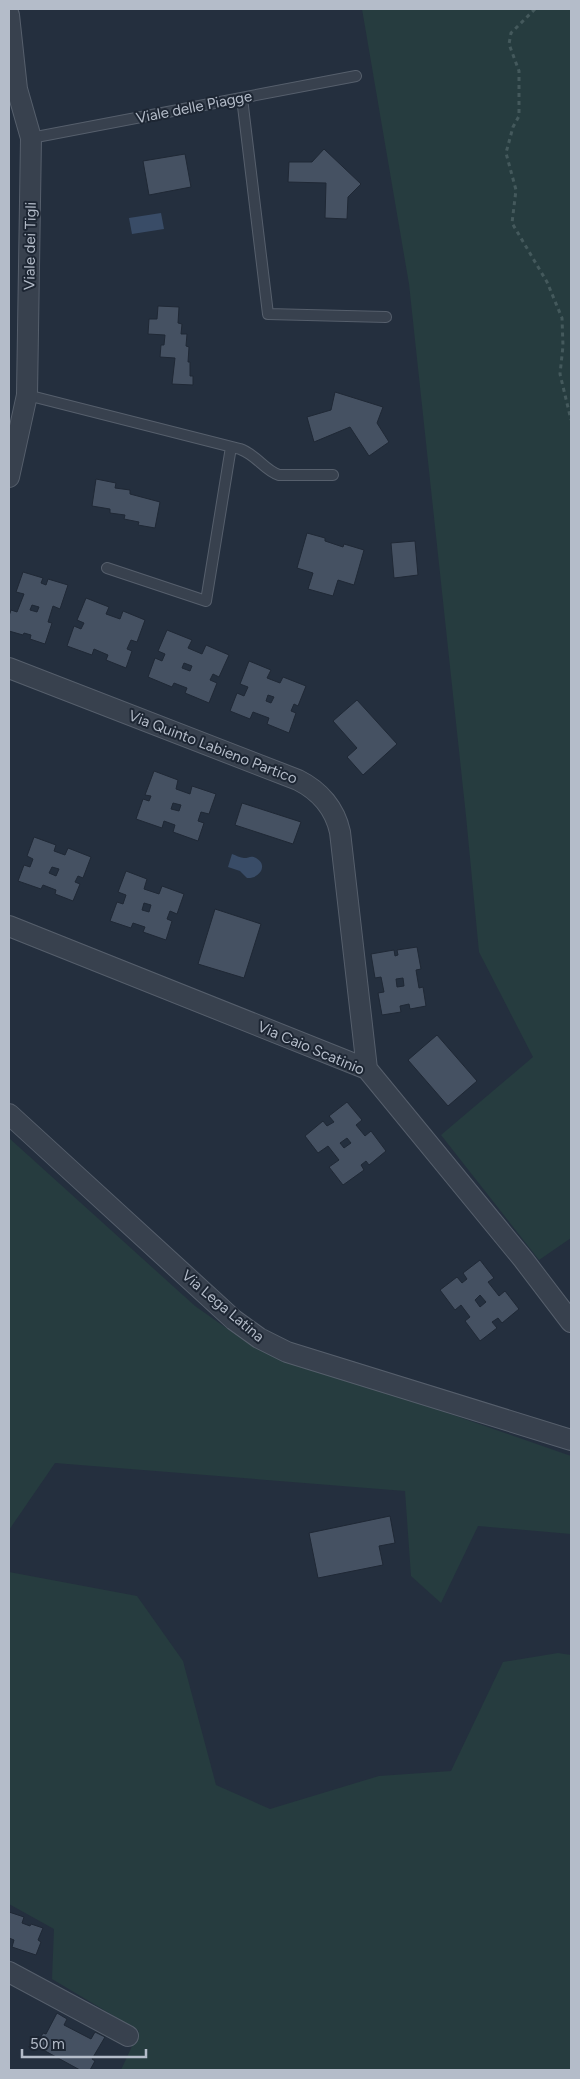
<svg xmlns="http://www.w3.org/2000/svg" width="580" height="2079" viewBox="0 0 580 2079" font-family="Figtree,sans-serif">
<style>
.green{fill:#263c3f}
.water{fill:#394c67}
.building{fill:#455162;stroke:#1f2835;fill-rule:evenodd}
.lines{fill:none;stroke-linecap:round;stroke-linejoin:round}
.service-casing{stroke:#565f6c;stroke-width:12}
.minor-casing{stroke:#565f6c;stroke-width:22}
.path{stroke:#44595c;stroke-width:3;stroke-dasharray:4 4;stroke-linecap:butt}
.service{stroke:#38414e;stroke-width:10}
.minor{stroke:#38414e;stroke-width:20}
.labels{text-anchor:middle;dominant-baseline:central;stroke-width:4;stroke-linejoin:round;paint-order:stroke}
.street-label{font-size:15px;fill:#b4bcc9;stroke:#1d2633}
</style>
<rect width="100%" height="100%" fill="#242f3e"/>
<path class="green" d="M362,9H571V1238L539,1260L441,1135L533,1057L479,952L466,816L409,284Z
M9,1138L195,1306L249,1344L571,1456V1534L478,1526L441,1603L411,1576L405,1491L55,1463L9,1530Z
M9,1572L137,1596L183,1661L216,1785L270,1809L379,1776L451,1771L503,1662L558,1653L571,1655V2070H121L139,2031L52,1979L54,1929L9,1904Z"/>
<path class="water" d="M161,213L164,229L132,234L129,218Z
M232,854C235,855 241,858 244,858C249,858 251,855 256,858C269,865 259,879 247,878L240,871L228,867Z"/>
<path class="building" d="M324,149L361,184L348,197L347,219L325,218L326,183L288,182L289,162H312Z
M185,154L191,187L149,195L143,161Z
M158,306L179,307L178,323L182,324L181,334H187L186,346L189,347L188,362H190V376H193V385L172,384L175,358L160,357L161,345H164L165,335L148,334L149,319H157Z
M335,392L383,407L377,423L389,442L369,456L350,427L314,442L307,417L331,410Z
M96,479L116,483L115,488L130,490V494L160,502L155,528L138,525L139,522L124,519L125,515L110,513V509L92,506Z
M307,533L325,538V541L343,547L344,544L364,550L354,585L338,580L333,596L308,589L313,573L297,568Z
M415,541L418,575L394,578L391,543Z
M23,572L43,578L41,583L46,585L48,579L68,585L60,609L53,606L48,622L52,623L45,644L30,639L31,635L24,633L23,635L9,631V616L11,610L17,612L24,594L16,592ZM32,605L39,607L37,612L30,610Z
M86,598L109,607L106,614L120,619L123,611L145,620L137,642L131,640L127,649L132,651L126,668L106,660L108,655L94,649L92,655L67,646L74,626L81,629L84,623L77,620Z
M167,630L192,640L188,648L202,654L206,645L229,655L219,677L213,674L210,680L217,683L209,703L185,693L187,688L174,683L172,687L148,677L155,658L162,661L165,654L158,651ZM184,663L192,666L190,671L182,668Z
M249,661L271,670L267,678L280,683L283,677L306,686L298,706L294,704L291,711L296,713L289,733L267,724L269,718L253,712L250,719L230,711L237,693L244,696L248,687L240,684ZM268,695L274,697L271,703L266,701Z
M357,700L397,744L363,775L347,757L357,748L333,721Z
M154,771L178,780L176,789L190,794L192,786L216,794L209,814L201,812L198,821L204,823L198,841L173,832L175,825L164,821L162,828L136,819L143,799L149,801L151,796L145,795ZM173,803L181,805L179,811L171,809Z
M242,803L301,822L293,844L235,825Z
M34,837L56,845L54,851L65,855L68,848L91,857L83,878L78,876L75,882L80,884L73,901L55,894L56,890L43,885L41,889L18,881L24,865L30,867L33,859L27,856ZM52,867L59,869L56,876L49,873Z
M126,871L147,879L144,889L159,894L162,886L184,894L177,914L170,911L167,919L172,921L166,940L143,932L145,927L133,923L131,928L110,921L117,902L123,904L126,895L118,892ZM144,903L151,905L149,912L142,910Z
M215,909L261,924L244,978L198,964Z
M417,947L421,969L416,970L419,988L423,987L426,1006L410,1009L409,1004L400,1006L401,1012L382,1015L378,993L384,992L381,977L375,978L371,954L394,950L395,956L398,955L397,950ZM403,978L404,986L397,987L396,979Z
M437,1035L477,1081L448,1106L408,1060Z
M347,1102L362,1120L356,1125L365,1136L371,1131L386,1151L369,1165L366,1161L361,1165L364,1170L343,1185L329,1167L339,1160L328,1146L318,1153L305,1136L323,1121L327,1126L334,1122L329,1116ZM347,1138L351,1143L344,1148L340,1143Z
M480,1260L494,1278L488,1282L499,1296L505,1291L519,1309L502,1323L498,1318L492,1322L497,1328L480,1341L465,1321L470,1317L461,1305L455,1310L440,1290L457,1277L462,1283L467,1279L463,1273ZM480,1295L486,1302L480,1307L475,1300Z
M390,1516L395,1543L379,1546L383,1565L318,1578L309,1533Z
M9,1912L24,1917L22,1923L30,1926L31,1924L43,1928L38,1940L41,1942L36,1955L12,1947L14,1940L9,1938Z
M57,2013L67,2019L64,2025L91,2039L95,2032L105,2037L92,2059L95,2061L90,2070H80L36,2046L43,2033L46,2034Z"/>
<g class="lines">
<defs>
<path id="service" d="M242,98L268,314L386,317
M31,138L356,76
M27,395L240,449C257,455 264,470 279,475H333
M107,568L206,601L231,447"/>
<path id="minor" d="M9,15L17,89L31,138L27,395L9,477
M9,668L298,780C320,791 335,809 340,832L367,1069
M9,926L367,1069L523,1259L571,1322
M9,1114L234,1320L259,1338L287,1352L571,1440
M9,1972L128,2036"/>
</defs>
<use href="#service" class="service-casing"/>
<use href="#minor" class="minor-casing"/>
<path class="path" d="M535,9L511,33L509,44L519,71V116L513,127L506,153L516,190L512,223L547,282L562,318L563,346L560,374L571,420"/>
<use href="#service" class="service"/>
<use href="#minor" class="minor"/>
</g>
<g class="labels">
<g class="street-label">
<text transform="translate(194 107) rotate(-11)">Viale delle Piagge</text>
<text transform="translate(30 246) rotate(-89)">Viale dei Tigli</text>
<text transform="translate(213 747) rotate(21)">Via Quinto Labieno Partico</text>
<text transform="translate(311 1048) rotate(23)">Via Caio Scatinio</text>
<text transform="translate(223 1306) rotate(40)">Via Lega Latina</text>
</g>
</g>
<rect width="580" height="2079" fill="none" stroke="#b4bcc9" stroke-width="20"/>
<path d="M22 2049v8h124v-8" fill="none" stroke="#b4bcc9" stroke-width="2.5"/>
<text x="30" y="2049" font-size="15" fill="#b4bcc9" stroke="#1d2633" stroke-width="4" paint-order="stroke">50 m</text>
</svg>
